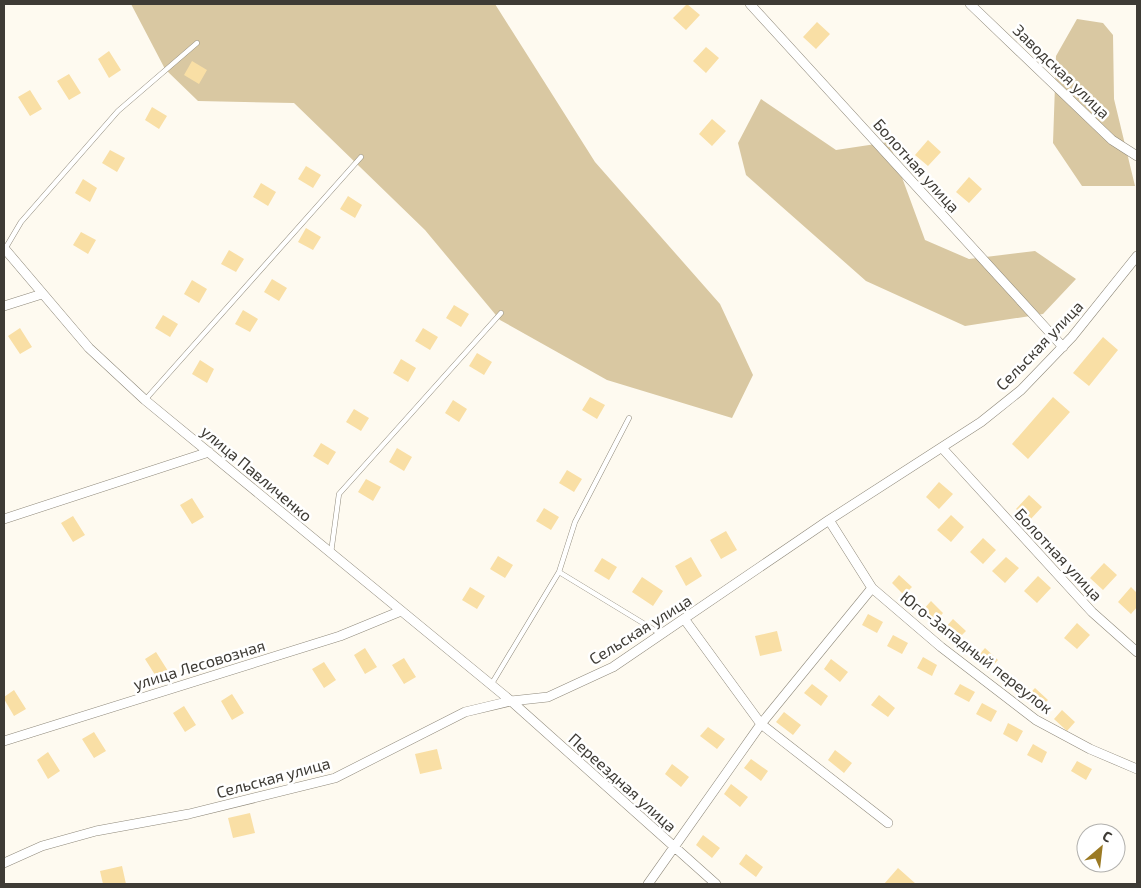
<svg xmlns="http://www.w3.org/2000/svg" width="1141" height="888" viewBox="0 0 1141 888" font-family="'Exo 2',sans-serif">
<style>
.green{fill:#d9c8a2}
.building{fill:#f9dfa5}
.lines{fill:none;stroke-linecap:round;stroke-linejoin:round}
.service-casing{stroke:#8f897b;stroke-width:5.5}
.minor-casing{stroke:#8f897b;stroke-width:10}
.service{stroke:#fff;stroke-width:4.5}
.minor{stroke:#fff;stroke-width:9}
.labels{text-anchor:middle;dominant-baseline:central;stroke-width:5;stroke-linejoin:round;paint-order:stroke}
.street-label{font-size:16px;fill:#3e3b35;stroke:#fff}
</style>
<rect width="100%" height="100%" fill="#fefaf0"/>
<path class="green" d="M131,4H495L595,162L720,304L753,375L732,418L607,380L500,320L425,230L294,103L198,101L165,69Z
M1077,19L1103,23L1113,35L1114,99L1135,186H1082L1053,143L1056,56Z
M761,99L836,150L889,142L925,240L969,259L1035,251L1076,279L1043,314L965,326L866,281L746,175L738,143Z"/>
<path class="building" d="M687,4L700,15L686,30L673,18Z
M817,22L830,34L816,49L803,37Z
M706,47L719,58L706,73L693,61Z
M109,51L121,70L109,78L98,59Z
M192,61L207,70L199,84L184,75Z
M69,74L81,93L69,100L57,81Z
M30,90L42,109L30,116L18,97Z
M152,107L167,116L159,129L145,120Z
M712,119L726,131L712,146L699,134Z
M928,140L941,152L928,166L915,155Z
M110,150L125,158L117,172L102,163Z
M306,166L321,175L313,188L298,179Z
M969,177L982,189L969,203L956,192Z
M83,179L97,188L90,202L75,193Z
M261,183L276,192L268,206L253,197Z
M348,196L362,205L355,218L340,209Z
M306,228L321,237L313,250L298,242Z
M81,232L96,240L88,254L73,245Z
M229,250L244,259L236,272L221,264Z
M272,279L287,288L279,301L264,292Z
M192,280L207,289L199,303L184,294Z
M454,305L469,314L461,327L446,318Z
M243,310L258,319L250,332L235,324Z
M163,315L178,324L170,337L155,328Z
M20,328L32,347L20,354L8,336Z
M423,328L438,337L430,350L415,341Z
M1103,337L1118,350L1089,386L1073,373Z
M477,353L492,362L484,375L469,366Z
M401,359L416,368L408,382L393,373Z
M200,360L214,369L207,383L192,374Z
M590,397L605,405L597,419L582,410Z
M1053,397L1070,412L1028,459L1012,444Z
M453,400L467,409L459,422L445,413Z
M354,409L369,418L361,431L346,422Z
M321,443L336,452L328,465L313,456Z
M397,448L412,457L404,471L389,462Z
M567,470L582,479L574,492L559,483Z
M366,479L381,487L373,501L358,492Z
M939,482L953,494L939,509L926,497Z
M1029,495L1042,507L1029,521L1016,509Z
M192,498L204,517L192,524L180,505Z
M544,508L559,517L551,530L536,521Z
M951,515L964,527L951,542L937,530Z
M73,516L85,535L73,542L61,523Z
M726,531L737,550L721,559L710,540Z
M983,538L996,550L983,564L970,552Z
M498,556L513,565L505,578L490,569Z
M691,557L702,576L686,586L675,566Z
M1006,557L1019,568L1005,583L992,571Z
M602,558L617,567L609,580L594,571Z
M1104,563L1117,575L1103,590L1090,578Z
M899,575L912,587L904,595L892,583Z
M1038,576L1051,588L1037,603L1024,591Z
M642,577L663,591L653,606L632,592Z
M470,587L485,596L477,609L462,600Z
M1131,587L1137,593V607L1131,614L1118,602Z
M931,601L943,613L936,621L923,610Z
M868,614L883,622L877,633L862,625Z
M953,619L966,631L958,639L945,628Z
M1077,623L1090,635L1077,649L1064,638Z
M777,631L782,651L760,656L755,636Z
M893,635L908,643L902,654L887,646Z
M365,648L377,667L365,674L354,655Z
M985,648L998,660L990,669L977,657Z
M156,652L168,671L157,678L145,659Z
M923,657L937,665L932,676L917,668Z
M404,658L416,677L404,684L392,665Z
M831,659L848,672L840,682L824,669Z
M324,662L336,680L324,688L312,669Z
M812,684L828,696L821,706L804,693Z
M960,684L975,692L969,702L954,694Z
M1035,688L1048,700L1040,708L1027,696Z
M14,690L26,709L14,716L4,699V697Z
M232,694L244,713L232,720L221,701Z
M879,695L895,708L888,717L871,705Z
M982,703L997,711L991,722L976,714Z
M184,706L196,725L185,732L173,713Z
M1062,710L1075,722L1067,731L1054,719Z
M784,712L801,725L793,735L776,722Z
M1008,723L1023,731L1017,742L1003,734Z
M708,727L725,739L717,749L700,736Z
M94,732L106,751L94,758L82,739Z
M1033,744L1047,752L1042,763L1027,755Z
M437,749L442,769L420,774L415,754Z
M835,750L852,763L844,773L828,760Z
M48,752L60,771L48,779L37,760Z
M751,759L768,771L761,781L744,768Z
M1077,761L1092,769L1086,780L1071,771Z
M672,764L689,777L681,787L665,774Z
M731,784L748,797L740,807L724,794Z
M250,813L255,833L233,838L228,818Z
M703,835L720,848L712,858L696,845Z
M746,854L763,867L756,877L739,864Z
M122,866L126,884H103L100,871Z
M898,868L916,884H884Z"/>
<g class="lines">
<defs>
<path id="service" d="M5,249L21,222L118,111L197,43
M145,400L361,157
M331,553L339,494L501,313
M559,572L575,522L629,418
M491,685L559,572L661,634"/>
<path id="minor" d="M750,4L1063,347
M970,4L1112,140L1137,156
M4,248L89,348L145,400L511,701L716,884
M4,306L42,294
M943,449L1092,612L1137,652
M4,519L209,452
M829,520L872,588L941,647L1036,720L1090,749L1137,769
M685,620L761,724L888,823
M4,741L340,636L401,611
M4,863L42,846L96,831L189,814L335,778L465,712L511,701L548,697L613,667L829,520L981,422L1021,390L1072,337L1137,256
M648,884L761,724L872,588"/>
</defs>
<use href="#service" class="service-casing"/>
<use href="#minor" class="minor-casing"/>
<use href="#service" class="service"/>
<use href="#minor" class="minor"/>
</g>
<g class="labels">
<g class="street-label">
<text transform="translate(1062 71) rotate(44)">Заводская улица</text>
<text transform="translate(917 165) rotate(48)">Болотная улица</text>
<text transform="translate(1039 345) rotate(-46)">Сельская улица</text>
<text transform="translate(257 473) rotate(40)">улица Павличенко</text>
<text transform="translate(1059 554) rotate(47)">Болотная улица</text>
<text transform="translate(640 629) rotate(-32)">Сельская улица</text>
<text transform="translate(977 652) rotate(38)">Юго-Западный переулок</text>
<text transform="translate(199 664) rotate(-17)">улица Лесовозная</text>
<text transform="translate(273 777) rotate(-15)">Сельская улица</text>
<text transform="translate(623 782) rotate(42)">Переездная улица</text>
</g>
</g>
<rect width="1141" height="888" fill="none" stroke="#3e3b35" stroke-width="10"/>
<g transform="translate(1101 848) rotate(28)"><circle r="24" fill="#ffffff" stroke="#b2b1ae"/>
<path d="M0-4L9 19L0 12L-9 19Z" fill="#9b7a24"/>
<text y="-8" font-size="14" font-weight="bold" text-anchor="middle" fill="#3e3b35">С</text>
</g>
</svg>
